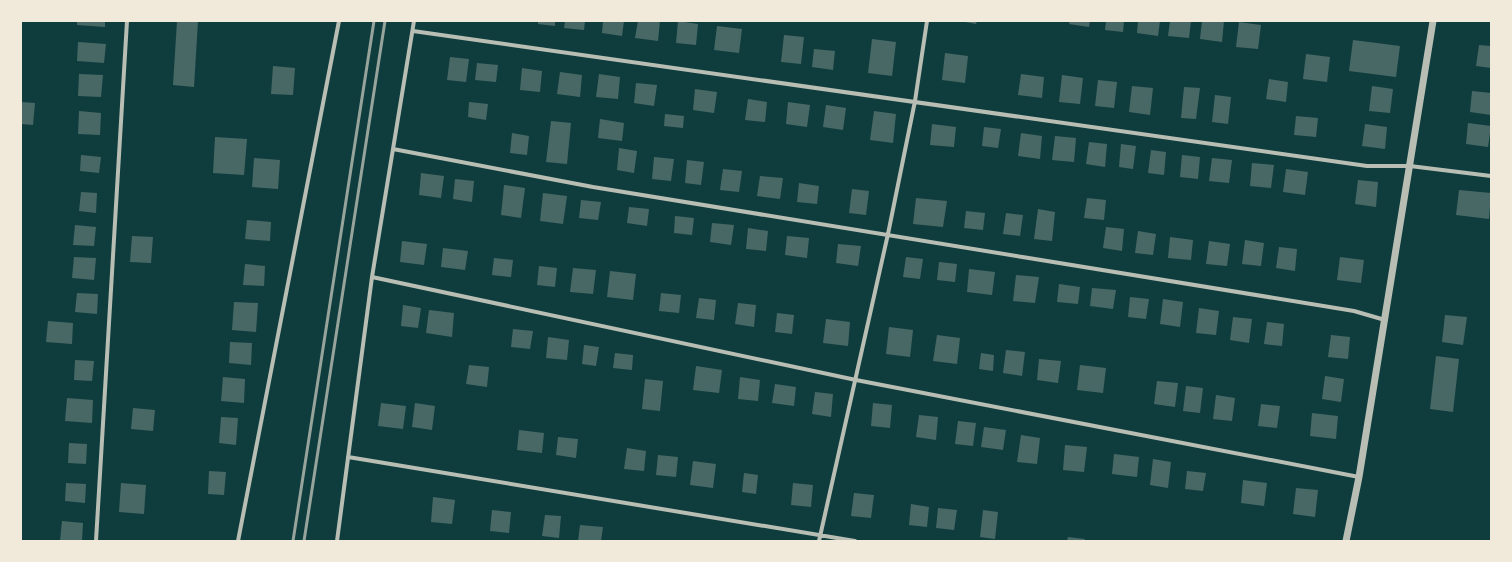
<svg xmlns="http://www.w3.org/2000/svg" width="1512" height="562" viewBox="0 0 1512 562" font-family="'Exo 2',sans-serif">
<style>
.building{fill:#486865}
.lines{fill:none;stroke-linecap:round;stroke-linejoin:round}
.minor{stroke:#b8beb3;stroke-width:4}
.tertiary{stroke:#b8beb3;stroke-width:7}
.rail{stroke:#97a49c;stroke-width:3}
</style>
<rect width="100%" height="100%" fill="#0f3d3e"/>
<path class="building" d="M77,21H105V27L77,25Z
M177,21H198L194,87L173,85Z
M538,21H555V26L538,24Z
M565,21H585L584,30L564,28Z
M603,21H624L622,36L602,33Z
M638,21H660L658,41L635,38Z
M678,21L698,24L696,45L676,43Z
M960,21H977L976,24Z
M1070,21H1090L1089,27L1069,24Z
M1106,21H1124L1123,32L1105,30Z
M1138,21H1160L1158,36L1137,33Z
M1170,21H1191L1189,38L1168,36Z
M1202,21H1224L1222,42L1200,39Z
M1239,22L1261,25L1258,49L1236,47Z
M717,26L742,29L739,53L714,50Z
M784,35L804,37L801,64L781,62Z
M872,39L896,42L892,76L868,73Z
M1353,40L1400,46L1396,77L1349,71Z
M78,42L106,44L104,63L77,61Z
M1479,45L1491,46V68L1476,66Z
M814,49L835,51L833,70L812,67Z
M945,53L968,56L965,83L942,80Z
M1306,54L1330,57L1327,82L1303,79Z
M450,57L469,59L466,82L447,80Z
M477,63L498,65L496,82L475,80Z
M273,66L295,68L293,95L271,94Z
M522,68L542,71L540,92L520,90Z
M560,72L582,75L580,97L557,94Z
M79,74L103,75L101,97L78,96Z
M599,74L620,77L618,99L596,97Z
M1021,74L1044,77L1042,98L1018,95Z
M1062,75L1083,78L1080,104L1059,102Z
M1269,79L1288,82L1286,102L1266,99Z
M1098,80L1117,82L1114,108L1095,106Z
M636,83L657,85L654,106L634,103Z
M1132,86L1153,88L1150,115L1129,112Z
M1372,86L1393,89L1390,113L1369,111Z
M1184,87L1200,88L1196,119L1181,118Z
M695,89L717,92L714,113L693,110Z
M1472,91L1491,93V115L1470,112Z
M1215,95L1231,97L1228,124L1212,122Z
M748,99L767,102L765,122L745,120Z
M21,102L35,103L33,125L21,124Z
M469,102L488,104L486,120L468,117Z
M788,102L810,105L807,127L786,124Z
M826,105L846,108L843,130L823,127Z
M79,111L101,113L100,135L78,134Z
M874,111L896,114L893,143L870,140Z
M665,114L684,116L683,128L664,126Z
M1296,116L1318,118L1316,137L1294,135Z
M600,119L624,123L622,141L598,138Z
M551,121L571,123L567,164L546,162Z
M1468,123L1491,126L1488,147L1466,144Z
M932,124L956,127L954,147L930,145Z
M1365,124L1387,127L1385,149L1362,146Z
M984,127L1001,129L998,148L982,146Z
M512,133L529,136L527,155L510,153Z
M1021,133L1042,136L1040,159L1018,156Z
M1055,136L1076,138L1074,162L1052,160Z
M215,137L247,139L244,175L213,173Z
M1089,142L1107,144L1105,167L1086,164Z
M1121,144L1136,146L1133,169L1119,167Z
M619,148L637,151L634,173L617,170Z
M1151,150L1166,152L1164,175L1148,173Z
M81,155L101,157L99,173L80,171Z
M1182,155L1200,157L1198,179L1180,177Z
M654,157L674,159L671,181L652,179Z
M254,158L280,160L278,189L252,187Z
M1212,158L1232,160L1229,183L1209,181Z
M687,160L704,162L701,185L685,183Z
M1252,163L1274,165L1271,188L1250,186Z
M723,169L742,171L739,192L720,190Z
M1286,169L1308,172L1305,195L1283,192Z
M421,173L444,176L441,198L419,195Z
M760,176L783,178L780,199L757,196Z
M455,179L474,181L472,202L453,199Z
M1358,180L1378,182L1376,207L1355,204Z
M799,183L819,186L817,204L797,202Z
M504,185L525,188L521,218L501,215Z
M852,189L869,191L866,215L849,213Z
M1459,190L1491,193L1489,219L1456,215Z
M81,192L97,193L96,213L79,211Z
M543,193L567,196L563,224L540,221Z
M916,198L947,201L943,227L913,224Z
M1087,198L1106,200L1104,220L1084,218Z
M581,200L601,202L598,220L579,218Z
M629,207L649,209L647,226L627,223Z
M1038,209L1055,212L1052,241L1034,239Z
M966,211L985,213L983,230L964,228Z
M1006,213L1023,215L1020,236L1003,234Z
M675,216L694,218L692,235L674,233Z
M247,220L271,222L270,241L245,239Z
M712,223L734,225L731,245L710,242Z
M75,225L96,227L94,246L73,245Z
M1106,227L1124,229L1122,251L1103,248Z
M748,228L768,231L766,251L746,249Z
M1138,231L1156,234L1153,255L1135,253Z
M132,236L153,237L151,263L130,262Z
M787,236L809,238L807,258L785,255Z
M1170,237L1193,240L1191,260L1168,258Z
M1245,240L1264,243L1261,266L1242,264Z
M402,241L427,244L424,265L400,262Z
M1209,241L1230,244L1227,266L1206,264Z
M838,244L861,246L858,266L836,263Z
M1279,247L1297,249L1295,271L1276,268Z
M443,248L468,251L465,270L441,267Z
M74,257L96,258L94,280L72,278Z
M906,257L923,259L920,279L903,277Z
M1340,257L1364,260L1361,283L1337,280Z
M494,258L513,260L511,277L492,275Z
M939,262L957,264L955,282L937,280Z
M245,264L265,266L264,286L243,285Z
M539,266L557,268L555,287L537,285Z
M573,268L596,270L593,294L570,292Z
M969,269L995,272L992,295L967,292Z
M610,271L636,274L633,300L607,297Z
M1016,275L1039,277L1035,303L1013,301Z
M1059,284L1080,287L1078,304L1057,302Z
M1092,288L1116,290L1113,309L1090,306Z
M77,293L98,294L97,314L75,312Z
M661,293L681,295L679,313L659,311Z
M1130,297L1149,299L1146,319L1128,317Z
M699,298L716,300L714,320L696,318Z
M1163,299L1183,302L1180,327L1160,324Z
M234,302L258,303L256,332L232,330Z
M738,303L756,305L754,327L735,324Z
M403,305L421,308L418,328L401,326Z
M1199,308L1219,311L1216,335L1196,333Z
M429,310L454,313L452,337L426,333Z
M777,313L794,315L792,334L775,332Z
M1445,315L1467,317L1463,345L1442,342Z
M1233,317L1252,319L1249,343L1230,340Z
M826,319L850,322L848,346L823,343Z
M48,321L73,323L72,344L46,342Z
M1267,322L1284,324L1282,346L1264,344Z
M889,327L913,330L910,357L886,354Z
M513,329L533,331L530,349L511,347Z
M937,335L960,338L957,364L933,361Z
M1331,335L1350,337L1348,359L1328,357Z
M548,337L569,340L567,360L546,358Z
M230,342L252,343L251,365L229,363Z
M584,345L599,347L596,366L582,364Z
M1006,350L1025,352L1022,376L1003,373Z
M615,353L633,355L632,370L613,368Z
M981,353L994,355L993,371L979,369Z
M1436,356L1459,359L1453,412L1430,409Z
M1039,359L1061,361L1058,383L1037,380Z
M75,360L94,361L92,381L74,380Z
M469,365L489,367L487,387L466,384Z
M1080,365L1106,368L1103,393L1077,390Z
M696,366L722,370L719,393L693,390Z
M1325,376L1344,379L1341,402L1322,399Z
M223,377L245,379L244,403L221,401Z
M740,377L760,380L758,401L738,399Z
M645,379L663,381L660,411L642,409Z
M1157,381L1178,383L1175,407L1154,404Z
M775,384L796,387L794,406L772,403Z
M1186,386L1203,388L1200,413L1183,411Z
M815,392L833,394L831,417L812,414Z
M1216,395L1235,398L1232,421L1213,419Z
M67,398L93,400L92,423L65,421Z
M381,403L406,406L403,429L378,426Z
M415,403L435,406L432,430L412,427Z
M873,403L892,405L890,428L871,426Z
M1261,404L1280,406L1277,428L1258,426Z
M133,408L155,410L153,431L131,429Z
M1312,413L1338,416L1336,439L1310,436Z
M919,415L938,417L936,440L916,437Z
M221,417L238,418L236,445L219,443Z
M958,421L976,423L973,446L955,444Z
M984,427L1006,430L1003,450L981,447Z
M519,430L544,433L542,453L517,450Z
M1021,435L1040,438L1037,464L1017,462Z
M558,437L578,439L576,458L556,455Z
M69,443L87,444L86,464L68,463Z
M1065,445L1087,447L1084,472L1063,470Z
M627,448L646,451L644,471L624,469Z
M1114,454L1139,457L1137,477L1112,474Z
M658,455L678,457L676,477L656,475Z
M1153,459L1171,462L1168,488L1150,485Z
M693,461L716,464L713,488L690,485Z
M209,471L226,472L224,495L208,494Z
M1187,471L1206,473L1203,491L1185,489Z
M744,473L758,475L756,494L742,492Z
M1243,480L1267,483L1264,506L1241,503Z
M66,483L86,484L85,503L65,501Z
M121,483L146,485L144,514L119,512Z
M793,483L813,485L811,507L791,505Z
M1296,488L1318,490L1315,517L1293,514Z
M854,493L874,495L871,518L851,516Z
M433,497L455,500L452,524L431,522Z
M911,504L929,507L927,527L909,525Z
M938,508L957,510L954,530L936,528Z
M492,510L511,512L509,533L490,531Z
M983,510L998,512L995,539L980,537Z
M545,515L561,516L559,538L542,536Z
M62,521L83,523L82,541H60Z
M580,525L603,527L601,541H578Z
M1068,537L1085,539L1084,541H1067Z"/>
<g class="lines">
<path class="minor" d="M413,31L1367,166H1410L1491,176
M393,149L593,187L1354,311L1385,320
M372,277L856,380L1359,477
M348,457L855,541
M96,541L127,21
M238,541L339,21
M337,541L372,277L414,21
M819,541L888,234L915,101L927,21"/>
<path class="tertiary" d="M1346,541L1359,477L1433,21"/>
<path class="rail" d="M293,541L374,21
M304,541L385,21"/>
</g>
<rect width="1512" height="562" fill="none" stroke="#f1e9da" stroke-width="44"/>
</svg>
